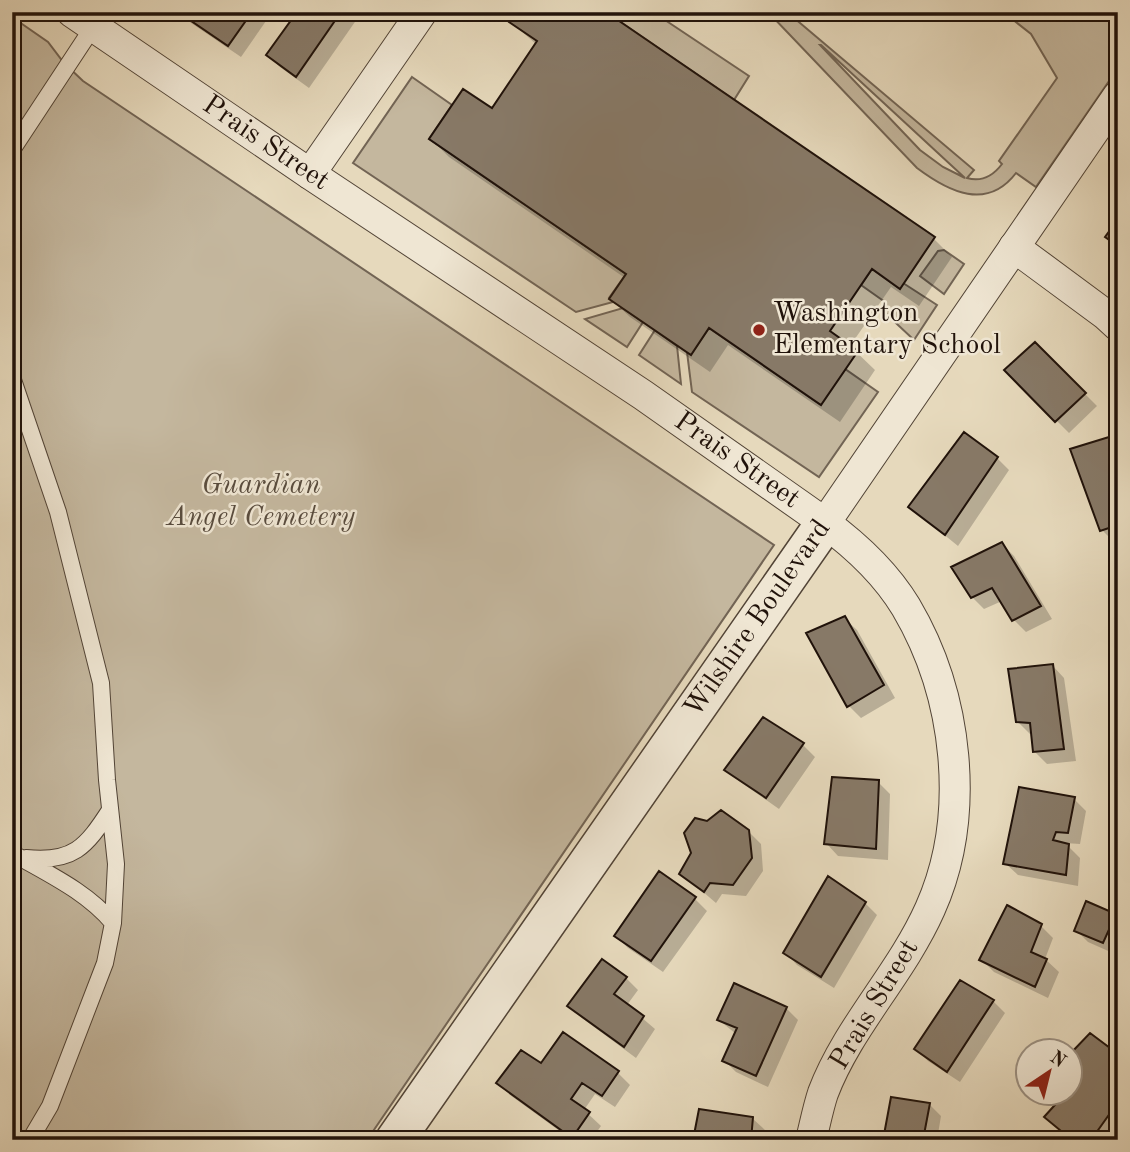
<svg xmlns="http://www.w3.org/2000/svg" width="1130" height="1152" viewBox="0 0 1130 1152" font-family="'Old Standard TT',serif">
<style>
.green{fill:#c4b79e;stroke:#726454;stroke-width:2;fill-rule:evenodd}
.shadow{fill:#0003}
.building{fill:#877967;stroke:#20120a;stroke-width:2}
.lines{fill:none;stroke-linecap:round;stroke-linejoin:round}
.service-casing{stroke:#524436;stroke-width:18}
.minor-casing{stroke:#524436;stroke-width:32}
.tertiary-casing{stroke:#524436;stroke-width:41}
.service{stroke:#efe6d3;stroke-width:16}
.minor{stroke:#efe6d3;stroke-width:30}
.tertiary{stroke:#efe6d3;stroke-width:38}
.poi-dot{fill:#8f2418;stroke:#efe6d3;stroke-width:2.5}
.labels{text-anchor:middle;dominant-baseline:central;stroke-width:5;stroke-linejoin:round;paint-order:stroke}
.street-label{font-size:28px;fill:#20120a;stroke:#efe6d3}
.poi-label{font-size:28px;fill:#20120a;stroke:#efe6d3;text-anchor:start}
.park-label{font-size:28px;font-style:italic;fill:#594c3e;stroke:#efe6d3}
</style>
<rect width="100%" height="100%" fill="#e6d9bc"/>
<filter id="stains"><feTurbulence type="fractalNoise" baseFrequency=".00286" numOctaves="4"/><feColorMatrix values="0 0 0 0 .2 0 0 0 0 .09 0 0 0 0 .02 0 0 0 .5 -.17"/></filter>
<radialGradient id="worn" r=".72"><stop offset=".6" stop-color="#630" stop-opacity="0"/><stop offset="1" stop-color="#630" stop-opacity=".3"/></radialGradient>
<path class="green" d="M606,12H670L665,20L749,76L734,100Z
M768,12H787L974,170L967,178C981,182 993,176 1002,164L999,161L1057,78L1031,34L1007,15L982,19L970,12H1118V68L1036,187L1016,173C987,211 949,192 917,168ZM820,45H821L965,178L943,167L920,150Z
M12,17L48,42L64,63L83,81L774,545L367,1140H12Z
M412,77L452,105L429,139L626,274L609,298L613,302L576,312L353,163Z
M944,250L964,264L944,294L920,276L938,251Z
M872,269L899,288L903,283L937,305L914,340L881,309L885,302L861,285Z
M623,308L643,322L627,347L585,319Z
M709,328L820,404L845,369L878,392L819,477L692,392L687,352L691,354Z
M655,330L677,346L681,384L639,355Z"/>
<path class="shadow" d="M175,12H257L266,21L241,57Z
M299,12H351L357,19L309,88L280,67L268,55Z
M511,22L934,239L952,257L919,306L891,287L850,346L875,370L840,422L728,345L710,372L630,317L611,299L625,278L449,157L431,139L492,111L537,45Z
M1035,344L1097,406L1069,433L1006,370Z
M1109,439L1118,448V541L1114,542L1102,530Z
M997,458L1009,470L958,546L910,507Z
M1002,544L1014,556L1052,619L1026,632L1014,620L1002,601L984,609L972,597Z
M1118,563V581L1112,564Z
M844,618L857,630L895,698L861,718L849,706Z
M1052,665L1064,678L1076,761L1047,764L1034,751L1033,734H1030L1018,722Z
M763,719L803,745L815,757L779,809L739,781L727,769Z
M878,782L890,794L888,860L838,856L826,843Z
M1074,799L1086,811L1080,844L1065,843L1080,858L1078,886L1018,875L1005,863Z
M748,831L761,844L763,871L746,896L722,894L716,903L681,873Z
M694,898L707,911L663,972L628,948L616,936Z
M865,903L877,915L834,988L797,965L785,952Z
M1115,915L1118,918V949L1115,954L1088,942L1076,930Z
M1041,926L1053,938L1045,959L1059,972L1048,998L994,972L981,959Z
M626,978L638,990L627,1005L655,1029L636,1058L582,1018L570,1006Z
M993,1001L1005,1013L960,1082L928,1061L916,1049Z
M786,1008L798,1020L768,1087L736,1072L724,1060L736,1034L719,1020Z
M1118,1056V1131L1111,1140H1072L1047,1117L1070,1092Z
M618,1073L630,1085L615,1107L595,1094L584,1110L601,1126L591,1140H572L510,1095L498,1083Z
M929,1104L941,1116L937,1140H884Z
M752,1118L765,1130L764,1140H695Z
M1011,1132L1019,1140H1005Z"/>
<path class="building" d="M178,12H252L228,46Z
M297,12H341L296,77L266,55Z
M606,12L935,237L900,289L872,269L830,331L858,351L821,405L709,328L691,355L609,299L626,274L429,139L463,89L492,108L537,41L509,22L515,12Z
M1118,219V246L1105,237Z
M1035,342L1086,393L1055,422L1004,370Z
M964,432L998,457L945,535L908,507Z
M1109,437L1118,459V525L1100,531L1070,449Z
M1002,542L1041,606L1012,621L992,588L971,598L951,567Z
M845,616L884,685L847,707L806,633Z
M1053,664L1064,749L1033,752L1030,723L1016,722L1008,669Z
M763,717L804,743L766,798L724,770Z
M832,777L879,780L876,849L824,844Z
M1019,787L1075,797L1068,833L1056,832L1053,840L1069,844L1066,875L1003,864Z
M721,810L749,830L752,858L733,885L710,883L704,892L679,874L691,853L684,833L695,818L707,821Z
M659,871L696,897L651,961L614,936Z
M828,876L866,902L821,977L783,953Z
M1086,901L1116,914L1103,943L1074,931Z
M1007,905L1042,924L1031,952L1047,959L1035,987L979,960Z
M602,959L627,977L614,994L644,1016L624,1047L567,1006Z
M960,980L994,1000L947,1072L914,1049Z
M734,983L787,1007L756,1076L722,1061L737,1028L717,1020Z
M563,1032L619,1071L602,1096L582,1083L571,1099L590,1112L572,1138L496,1083L521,1050L541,1063Z
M1090,1033L1118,1054V1102L1091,1140H1072L1044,1117L1064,1095L1061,1092H1070V1054Z
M891,1097L930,1103L923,1140H883Z
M699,1109L753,1117L751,1140H693Z"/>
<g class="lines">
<defs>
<path id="service" d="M12,150L93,27
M12,377L58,512L101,683L107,780L116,864L113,923L105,963L50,1106L30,1140
M12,853C48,874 86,891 113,923
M26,858C73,863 86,847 110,810"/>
<g id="minor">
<path id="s1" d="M72,12L310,174L643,395L825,523C855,545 886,574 906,607C958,695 972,815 930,909C901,974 848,1027 823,1093C818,1108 815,1124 811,1140"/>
<path d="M310,174L422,12"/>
<path d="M1014,247L1106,315L1118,326"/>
<path d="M825,523L1118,96"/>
</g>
<g id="tertiary">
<path id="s2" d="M395,1140L825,523"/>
</g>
</defs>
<use href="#service" class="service-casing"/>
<use href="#minor" class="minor-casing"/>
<use href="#tertiary" class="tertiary-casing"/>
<use href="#service" class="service"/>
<use href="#minor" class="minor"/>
<use href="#tertiary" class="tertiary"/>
</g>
<circle class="poi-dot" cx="759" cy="330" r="7"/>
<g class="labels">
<g class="street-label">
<text stroke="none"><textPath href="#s1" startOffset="234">Prais Street</textPath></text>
<text stroke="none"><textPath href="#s1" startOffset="802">Prais Street</textPath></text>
<text stroke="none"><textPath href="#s2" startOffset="635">Wilshire Boulevard</textPath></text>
<text transform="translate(875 1005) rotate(-59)">Prais Street</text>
</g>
<g class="poi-label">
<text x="773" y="314">Washington<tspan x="773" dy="32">Elementary School</tspan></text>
</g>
<g class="park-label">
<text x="261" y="486">Guardian<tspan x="261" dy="32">Angel Cemetery</tspan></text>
</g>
</g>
<rect width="1130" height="1152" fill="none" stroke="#e6d9bc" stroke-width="42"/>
<rect x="14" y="14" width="1102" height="1124" fill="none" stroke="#20120a" stroke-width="3.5"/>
<rect x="21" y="21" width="1088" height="1110" fill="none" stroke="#20120a" stroke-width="2"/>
<g transform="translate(1049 1072) rotate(35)"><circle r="33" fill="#efe6d3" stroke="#9c9183" stroke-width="2"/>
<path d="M0-5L12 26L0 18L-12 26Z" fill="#8f2418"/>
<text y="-10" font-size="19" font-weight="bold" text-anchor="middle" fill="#20120a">N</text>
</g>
<rect width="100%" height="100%" filter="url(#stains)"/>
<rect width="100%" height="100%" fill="url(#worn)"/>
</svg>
